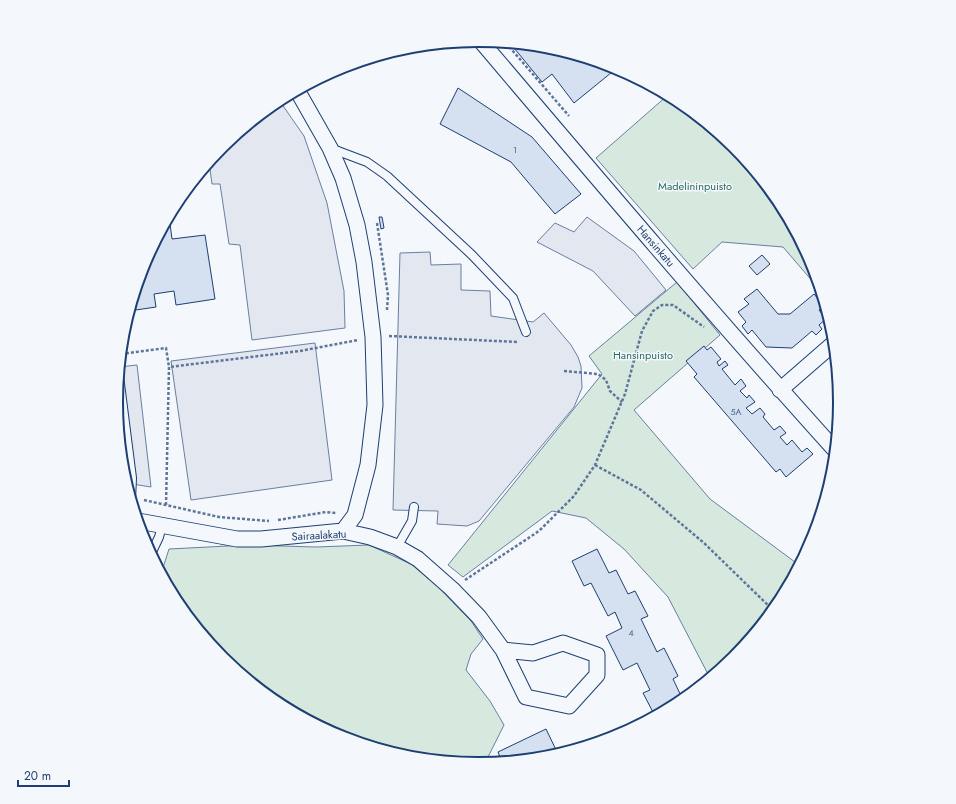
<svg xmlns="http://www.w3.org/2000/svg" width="956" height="804" viewBox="0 0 956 804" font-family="Jost,sans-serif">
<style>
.green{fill:#d7e8df;stroke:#687fa3}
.parking{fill:#e3e8f0;stroke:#687fa3}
.building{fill:#d5e0f0;stroke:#1d3f73}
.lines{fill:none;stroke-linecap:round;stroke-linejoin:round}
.lane-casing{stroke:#1d3f73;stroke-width:10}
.street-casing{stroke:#1d3f73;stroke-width:17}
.path{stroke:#5e769c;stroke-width:2.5;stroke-dasharray:3 2;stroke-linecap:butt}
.lane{stroke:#f4f7fb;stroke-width:8}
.street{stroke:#f4f7fb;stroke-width:15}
.labels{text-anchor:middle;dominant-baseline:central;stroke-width:3;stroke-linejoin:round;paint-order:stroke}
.number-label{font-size:9px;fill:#4b6792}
.park-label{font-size:11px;fill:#2c6c60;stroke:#f4f7fb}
.street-label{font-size:11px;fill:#1d3f73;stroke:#f4f7fb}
.rim{fill:none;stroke:#1d3f73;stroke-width:2}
</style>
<rect width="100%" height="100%" fill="#f4f7fb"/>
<path class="green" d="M668,95L679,101L734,146L779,201L813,264L820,290L783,247L722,242L693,269L596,158Z
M677,282L720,335L634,410L710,499L799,565L779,603L734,658L710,678L668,597L624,549L586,518L552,511L463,577L448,565L602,374L589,356Z
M247,545L316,547L369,545L411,564L437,586L471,621L483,639L471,654L466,670L490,701L504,725L487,759L489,763L478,764L407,757L339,736L277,703L222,658L177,603L161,574L169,549Z"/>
<path class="parking" d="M279,100L304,136L327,203L344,291L345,328L252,340L240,245L229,244L220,184H212L209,162L222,146Z
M587,217L634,251L666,290L635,316L593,271L537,242L555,223L574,232Z
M430,252L431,265L461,264V290L490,291L491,316L533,322L544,313L571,345L578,357L581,366L582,388L574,407L479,521L467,526L437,524L438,511L393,510L400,253Z
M315,343L332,480L191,500L171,361Z
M137,365L151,487L126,483L123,472L116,402L119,367Z"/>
<path class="building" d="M510,43L549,47L617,68L574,103L552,74L542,82Z
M458,88L532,137L581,194L555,214L511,162L440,124Z
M169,216L172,239L205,235L215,299L176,305L174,291L154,294L156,307L129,311L144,263Z
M379,217H382L384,228L381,229Z
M762,255L770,264L757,275L749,266Z
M757,289L778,314H790L814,294L824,306L819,310L826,319L819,325L822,329L816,335L812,331L792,348L766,347L752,330L748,334L742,326L746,322L738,312L749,304L744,299Z
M704,346L707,350L711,347L721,359L717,362L719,366L725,361L728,365L722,369L735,385L741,379L746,386L740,391L747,398L749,395L755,402L746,408L752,414L760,408L765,414L763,417L774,430L780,426L786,433L780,437L787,445L792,440L802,452L807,448L813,454L786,477L780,469L776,472L694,377L697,374L686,361Z
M837,376L840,402L838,426L835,422Z
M597,549L609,573L616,570L628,594L635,591L648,616L641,619L657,652L664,648L678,676L673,679L683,700L655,716L643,693L650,690L637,663L623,670L606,636L622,628L615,612L608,616L591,583L584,586L572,561Z
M546,729L558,754L548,757L502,762L498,752Z"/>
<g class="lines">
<defs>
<path id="lane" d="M330,148L367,162L387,176L472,255L513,298L526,332
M119,376L132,478L131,500
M397,547L412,521L414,507
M151,554L159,537L162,526"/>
<path id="street" d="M480,40C597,178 714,316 835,450
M297,90L330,148L343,178L357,225L364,262L373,337L375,405L368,465L355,515L343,531
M780,390L834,343
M138,521L237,539H261L343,531L370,537L397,547L418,559L452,589L479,617L503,650L526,697L569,706L597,675V655L563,643L533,653L503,650"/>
</defs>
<use href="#lane" class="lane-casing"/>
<use href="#street" class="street-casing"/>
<path class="path" d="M506,43L569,116
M377,223L388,295L387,310
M389,336L518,342
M121,354L166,348L169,367
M564,371L598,374L606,380L610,391L622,402
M595,465L641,490L704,543L773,610
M144,500L219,517L269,521
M166,505L169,367L300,351L358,340
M278,520L326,512L336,513
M465,580L539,531L574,496L595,465L625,394L642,331L653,311L662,305H673L704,327"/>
<use href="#lane" class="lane"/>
<use href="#street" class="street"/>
</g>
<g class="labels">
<g class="number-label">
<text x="515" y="149">1</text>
<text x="736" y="411">5A</text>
<text x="631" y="632">4</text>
</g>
<g class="park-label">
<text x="695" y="186">Madelininpuisto</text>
<text x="643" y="355">Hansinpuisto</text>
</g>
<g class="street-label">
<text transform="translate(656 246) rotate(49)">Hansinkatu</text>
<text transform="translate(319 535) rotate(-3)">Sairaalakatu</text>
</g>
</g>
<path d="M0 0H956V804H0ZM123 402a355 355 0 1 1 710 0a355 355 0 1 1-710 0Z" fill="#f4f7fb" fill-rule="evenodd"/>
<path class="rim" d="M123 402a355 355 0 1 1 710 0a355 355 0 1 1-710 0Z"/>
<path d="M18 780v6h51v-6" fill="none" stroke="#1d3f73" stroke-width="2"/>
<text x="24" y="780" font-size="12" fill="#1d3f73" stroke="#f4f7fb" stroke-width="3" paint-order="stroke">20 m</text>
</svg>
